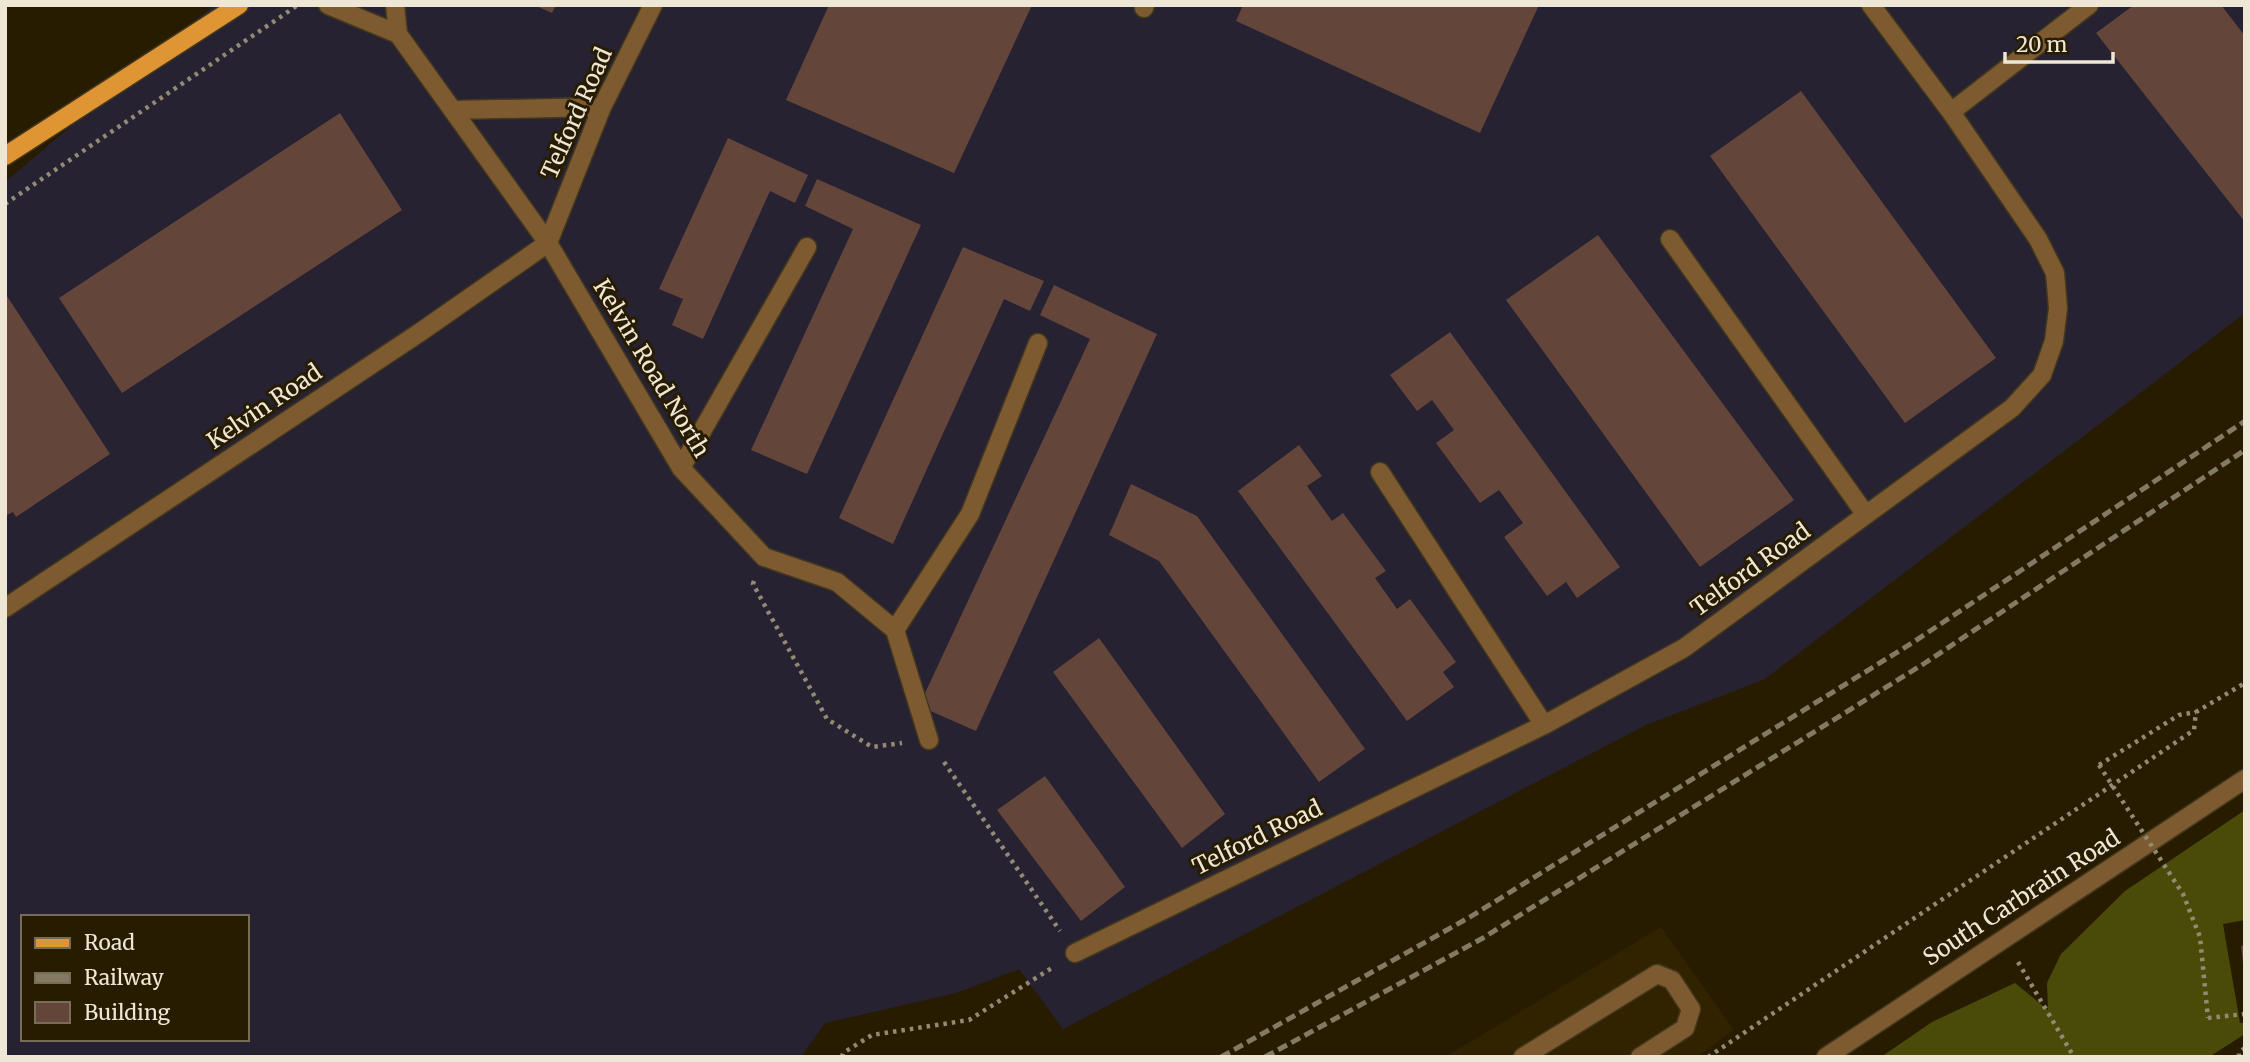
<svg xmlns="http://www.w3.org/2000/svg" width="2250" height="1062" viewBox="0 0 2250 1062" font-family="Merriweather,serif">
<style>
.built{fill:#312200}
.industrial{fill:#262232;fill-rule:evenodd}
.forest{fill:#4a4b08}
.building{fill:#64453a}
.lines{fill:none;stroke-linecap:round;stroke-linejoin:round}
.minor-casing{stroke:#43381e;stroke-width:21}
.major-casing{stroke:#43381e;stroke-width:21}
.path{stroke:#938a74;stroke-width:4.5;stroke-dasharray:3.5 5;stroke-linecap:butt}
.minor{stroke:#7d5a30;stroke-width:18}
.major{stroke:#df9534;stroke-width:18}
.rail{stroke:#837a63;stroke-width:5;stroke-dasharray:10 5;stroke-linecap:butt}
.path-bridge{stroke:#938a74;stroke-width:4.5;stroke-dasharray:3.5 5;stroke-linecap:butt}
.labels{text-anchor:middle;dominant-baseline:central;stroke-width:6;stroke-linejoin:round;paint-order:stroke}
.street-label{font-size:23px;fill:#eee7d6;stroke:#271c00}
</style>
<rect width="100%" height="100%" fill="#271c00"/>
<path class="built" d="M1661,927L1734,1030L1697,1057H1445Z"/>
<path class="industrial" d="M214,5H2245V313L1765,679L1646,725L1063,1029L1019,969L956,993L825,1023L801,1057H5V182ZM23,917H247V1039H23Z"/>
<path class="forest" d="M2245,810V920L2223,924L2240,1023H2245V1034L2209,1057H1881L1932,1022L2015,983L2048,1010L2047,983L2061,954L2125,891Z"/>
<path class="building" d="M534,5H556L552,13Z
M829,5H1032L954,173L786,100Z
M1243,5H1539L1480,133L1236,21Z
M2134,5H2221L2245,36V222L2096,33Z
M1801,91L1996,358L1905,423L1710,156Z
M340,113L402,210L122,393L59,298Z
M728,138L808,175L795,203L770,191L703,339L672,325L683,299L659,289Z
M817,179L921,225L807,474L751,450L853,229L805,206Z
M1598,235L1794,500L1700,567L1506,300Z
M963,247L1044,281L1030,311L1004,299L893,544L839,518Z
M1054,285L1157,334L976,731L919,706L1090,339L1040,315Z
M5,293L110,454L16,517L13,512L5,516Z
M1450,332L1620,567L1577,598L1566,582L1547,596L1504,537L1523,523L1499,490L1480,503L1436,443L1454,430L1432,400L1417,411L1390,375Z
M1299,445L1322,476L1307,486L1332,521L1343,513L1386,571L1375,578L1397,609L1410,599L1456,662L1443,672L1454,687L1407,721L1238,491Z
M1131,484L1197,516L1365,749L1319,782L1159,561L1109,535Z
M1099,638L1225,814L1182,848L1053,672Z
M1045,776L1125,887L1081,921L997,810Z
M2245,945V962L2243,963L2241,946Z"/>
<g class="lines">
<defs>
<path id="minor" d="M328,5L398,34
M395,5L398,34L548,243L681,468L764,557L837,582L895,630L929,740
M1144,8L1145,5
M453,110L602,107
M1951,112L2089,5
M1670,239L1866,515
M681,468L807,247
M1380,472L1544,725
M5,608L419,333L548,243L602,107L653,5
M895,630L970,514L1038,343
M1075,953L1544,725L1684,648L2012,408L2042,375L2054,341L2058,308L2055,273L2038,239L1951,112L1871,5
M1523,1057L1657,974L1672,980L1691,1009L1685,1028L1640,1057
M1826,1057L2245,779"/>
<path id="major" d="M5,156L239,5"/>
</defs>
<use href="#minor" class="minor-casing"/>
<use href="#major" class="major-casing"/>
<path class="path" d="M5,204L298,5
M754,581L753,584L827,719L872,747L902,743
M944,762L1060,931
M2099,765L2179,715L2196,712
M2018,962L2074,1057
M2208,1018L2245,1014
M842,1057L843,1053L872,1035L969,1020L1055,966
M1708,1057L2194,730L2196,712L2245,683
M2239,1057V1052L2245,1048"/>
<use href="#minor" class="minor"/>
<use href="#major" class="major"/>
<path class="rail" d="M1221,1057L1470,917L1912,643L2245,421
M1265,1057L1483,938L1925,663L2245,450"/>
<path class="path-bridge" d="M2099,765L2183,894L2200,937L2208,1018"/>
</g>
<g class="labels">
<g class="street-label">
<text transform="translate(576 113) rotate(-66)">Telford Road</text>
<text transform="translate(652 368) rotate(59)">Kelvin Road North</text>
<text transform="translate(264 406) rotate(-34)">Kelvin Road</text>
<text transform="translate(1750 569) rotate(-36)">Telford Road</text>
<text transform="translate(1257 837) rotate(-26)">Telford Road</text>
<text transform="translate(2021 897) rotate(-33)">South Carbrain Road</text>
</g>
</g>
<rect width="2250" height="1062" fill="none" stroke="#eee7d6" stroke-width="14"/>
<rect x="21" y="915" width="228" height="126" fill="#271c00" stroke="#776d56" stroke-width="2"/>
<rect x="35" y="938" width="35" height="10" fill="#df9534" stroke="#776d56" stroke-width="2"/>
<text x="84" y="950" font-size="21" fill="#eee7d6">Road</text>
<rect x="35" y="973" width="35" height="10" fill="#837a63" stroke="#776d56" stroke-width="2"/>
<text x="84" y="985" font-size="21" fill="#eee7d6">Railway</text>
<rect x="35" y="1002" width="35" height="21" fill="#64453a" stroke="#776d56" stroke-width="2"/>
<text x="84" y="1020" font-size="21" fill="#eee7d6">Building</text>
<path d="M2005 52v10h108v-10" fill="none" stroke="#eee7d6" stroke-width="3.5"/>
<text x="2016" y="52" font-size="21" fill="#eee7d6" stroke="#271c00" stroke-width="5" paint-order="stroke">20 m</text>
</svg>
